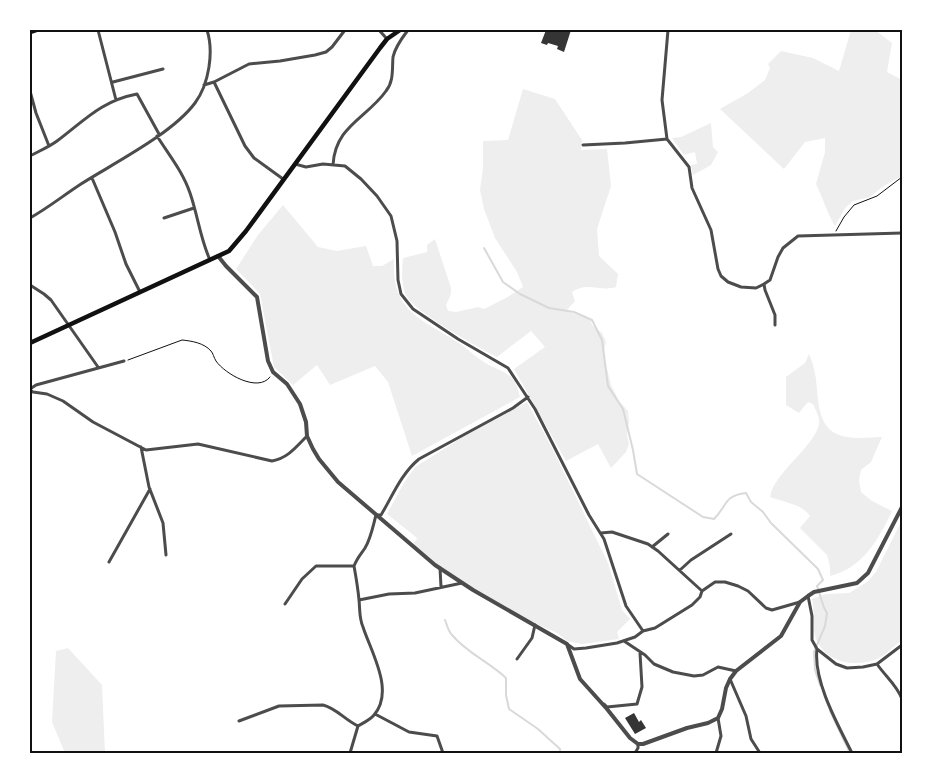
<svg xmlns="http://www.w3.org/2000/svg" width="932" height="783" viewBox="0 0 932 783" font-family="Raleway,sans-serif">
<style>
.green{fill:#eee}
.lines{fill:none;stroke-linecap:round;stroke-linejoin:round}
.stream{stroke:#d9d9d9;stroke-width:2}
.building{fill:#353535}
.path{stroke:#111;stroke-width:1}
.minor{stroke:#4c4c4c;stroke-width:3}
.tertiary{stroke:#4c4c4c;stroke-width:4}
.secondary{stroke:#111;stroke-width:4.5}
.neatline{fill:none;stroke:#111;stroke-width:2}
</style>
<rect width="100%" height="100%" fill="#fff"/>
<path class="green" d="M851,30H875L892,43L887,72L902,80V176L882,187L870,197L853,201L845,208L835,226C827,213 823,198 816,184L825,152V138L805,142L784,169L720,109L748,93L765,80L770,68L768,64L781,51L813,58L839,71Z
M523,89L555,99L582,140L581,150L607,149L611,186L597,229L599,256L618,274L616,287C600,292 588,281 572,292L575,301L566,311L590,319L592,325L602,333L606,342L604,351L605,361L611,385L619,401L628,411L629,422L627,435L629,444L626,452L611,468L598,444L566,461L514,369L545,347L531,331L497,357C479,348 410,310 405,293C401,281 402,269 403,258L427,252V245L435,239L451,288V294L446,305L448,311L456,312L478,307L484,309L506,298L523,287L517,272L495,238L484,209L480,190L483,168V141L508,140Z
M711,123L713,147L718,152L711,165L693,175L691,165L697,164L695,152L684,155L672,138L681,137Z
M283,205L318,247L337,251L366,246L373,266H382L394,259C391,312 421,319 459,343C469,350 477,358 487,364C506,374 515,373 520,397L412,456L388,382L375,366L330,385L317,365L293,385L274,367L260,294L236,269L258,235Z
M809,354C811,359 813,364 814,369C820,390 813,425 839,435C853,440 868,437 882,437L871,462L861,470L859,480L861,492L872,501L892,511C879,539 863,568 830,576V567L827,555L800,528L810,516C802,504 783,502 770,497C774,471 822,442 819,419C818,414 815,409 813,404L808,402L799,413L786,405V377L805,363Z
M527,402L552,448L608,563L622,610L630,619L617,632L619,639L582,644L567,641L557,633L528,620L449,575L412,545L417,539L416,537L387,514L404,483L415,467L463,437Z
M902,520V640C894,646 886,655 877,659C856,667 828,664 817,641C812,632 815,611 812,599L826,594L849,593L867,582L876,572Z
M68,648L102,685L105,753H65L52,722L56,651Z"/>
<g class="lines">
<path class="stream" d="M484,248L503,282L520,294L549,308L574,312L592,320L602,340L608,386L623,409L633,450L637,474L703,517L714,519C728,505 723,496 746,493L751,502L763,512L771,523L818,569L823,580L817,586C821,595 822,607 827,613L825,626L814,652L815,670L820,685
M445,620C447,625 448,631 452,635C467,653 489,662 506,678V695L509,709L538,729L560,749V753
M830,711L850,753"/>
</g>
<path class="building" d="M546,30H571L564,52L557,49L558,46L548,43L547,45L541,43Z
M634,713L639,722L641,720L646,728L635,734L625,718Z"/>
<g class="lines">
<path class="path" d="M836,231L844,217L854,205L877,196L902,177
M128,360L182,340C192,341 204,343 211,351C213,353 214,358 216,361C225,374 258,393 270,377"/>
<path class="minor" d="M98,30L116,100
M379,30L387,39
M668,30L662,100L667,139L689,167L692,188L711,230L718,269L721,276L728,282L741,287L756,288L764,284L765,290L775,315V325
M113,82L163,69
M214,82L245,146L254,158L283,179
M204,85L214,82L249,64L280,61L315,55L326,52L332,47L345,30
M30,91L36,113L49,146
M157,136C169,155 183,172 190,193C198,216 200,238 210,260
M583,145L625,143L667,139
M30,156C39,151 49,147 57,141C85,120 101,101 137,94L159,134
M295,164L306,167L323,164L345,166L361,179L377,196L391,216L397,241L398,280L401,294L413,309L458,339L508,368L535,409L589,515L604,539L626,606L643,631
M333,165C335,126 367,118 386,91C394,81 392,69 393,57C395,47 402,38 408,30
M92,178L115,232L126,264L140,292
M30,218C48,208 64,195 81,184C114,163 172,134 195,103C209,84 214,52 207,30
M164,218L194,208
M764,284L770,280L778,257L783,248L798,236L902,233
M30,285L44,294L51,300L98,367
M30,389L36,385L124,361
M30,390L33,392L47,394L63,401L93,422L146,450L198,444L272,461C288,458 296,447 307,436
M141,447L149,487L163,523L166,555
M601,533L612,532L648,544L658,551L702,591
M652,547L668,534
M109,562L150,489
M440,568L441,587
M680,570L691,560L731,534
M808,596L812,616V640L817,649L836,664L847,668L863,667L877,664L902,645
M359,600L389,594L415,593L462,583
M285,604L302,579L316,566H354
M624,641L645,655L654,664L673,672L694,676L703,675L718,667L736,671
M567,644L574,649L586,648L617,643L635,637L643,631L655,628L692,605L700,597L702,591L715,582H725L738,586L748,591L766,608L772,610L800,602
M817,649C813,681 838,725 852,753
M517,659L532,638L535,625
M877,664C885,676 897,685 902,699
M730,679L746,716L751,739L760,753
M604,704L607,707L637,704L642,687L640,653
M375,714L409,732L437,736L443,753
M239,721L279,706L323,705C336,708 345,720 358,726
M350,753L358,726C363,723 370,720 374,715C395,691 371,652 363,627C359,618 360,609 359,600C358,589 356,577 354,566C357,558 361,554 365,548C371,538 373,526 376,515H381C393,495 401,474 419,459L513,408L528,397
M635,753L638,748V744
M716,753L721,736L718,718"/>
<path class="tertiary" d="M218,256L226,266L257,297L268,361L273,372L287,384L300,404L306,422L307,436L313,449L319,459L338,482L435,565L473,590L567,644L580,679L607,709L630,738L638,744H643L687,728L708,723L718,718L722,709L726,688L730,679L736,671L781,636L800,602L808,596L814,592L857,583L868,573L902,507"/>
<path class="secondary" d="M30,32L36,30
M30,343L229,251L246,231L380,48L387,39L400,30"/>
</g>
<rect width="932" height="783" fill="none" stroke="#ffffff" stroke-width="62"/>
<rect x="31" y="31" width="870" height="721" class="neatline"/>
</svg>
